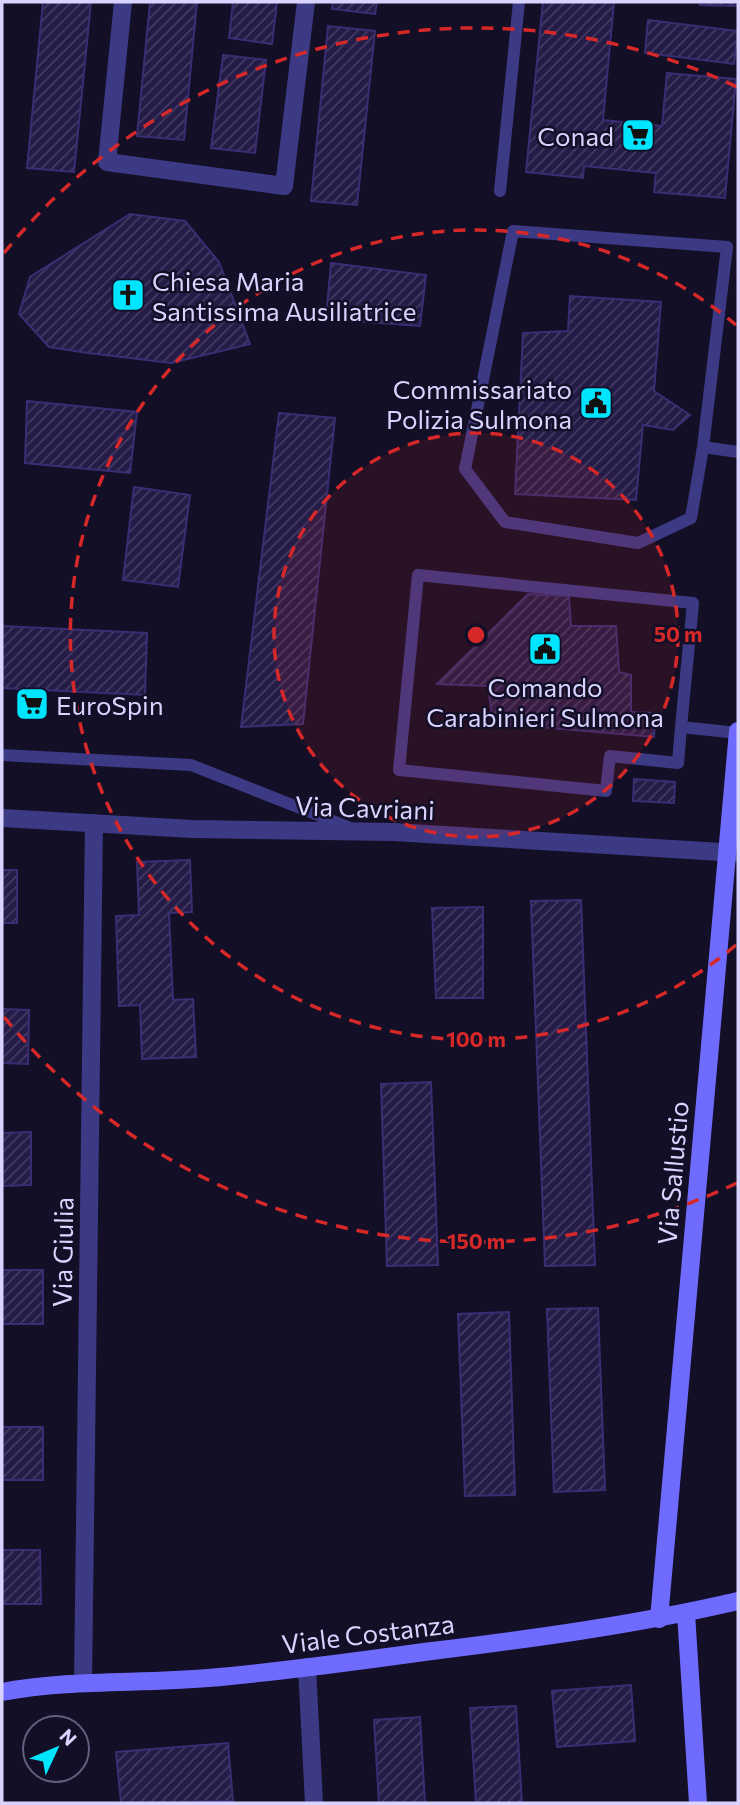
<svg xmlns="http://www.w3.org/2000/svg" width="740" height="1805" viewBox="0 0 740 1805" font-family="Commissioner,sans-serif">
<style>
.building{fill:url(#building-hatch);stroke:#3b2d73;stroke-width:2}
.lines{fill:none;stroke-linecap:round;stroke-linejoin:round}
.lane{stroke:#3d3a85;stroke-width:12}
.street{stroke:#3d3a85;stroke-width:18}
.secondary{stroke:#6f6bff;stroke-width:18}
.ring{fill:none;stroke:#d62828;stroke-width:3.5;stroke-dasharray:12 9}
.labels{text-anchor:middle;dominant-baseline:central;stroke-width:5;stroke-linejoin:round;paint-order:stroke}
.poi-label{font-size:26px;fill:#d9d4ff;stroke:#130f26;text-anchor:end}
.street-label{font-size:26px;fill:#d9d4ff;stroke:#130f26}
.centre{fill:#d62828;stroke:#130f26;stroke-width:3.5}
.ring-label{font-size:21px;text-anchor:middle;font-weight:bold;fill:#d62828;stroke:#130f26;stroke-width:5;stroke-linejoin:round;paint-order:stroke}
</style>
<defs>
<pattern id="building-hatch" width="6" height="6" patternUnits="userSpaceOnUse" patternTransform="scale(1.75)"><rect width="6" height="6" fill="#241b47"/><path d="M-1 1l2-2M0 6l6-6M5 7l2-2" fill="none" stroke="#433b63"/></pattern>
</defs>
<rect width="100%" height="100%" fill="#130f26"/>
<path class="building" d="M43,2H91L74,172L27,168Z
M150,2H197L184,140L137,136Z
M233,2H277L272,44L229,38Z
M333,2H377L375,14L332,9Z
M543,2H614L603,120L662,126L667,73L736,79L725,198L654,192L656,173L584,166L583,178L526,172Z
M701,2H738V6L700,5Z
M648,20L738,31L734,64L645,53Z
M328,26L375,31L357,205L311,201Z
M223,55L266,60L255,153L211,148Z
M130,214L185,221L219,262L250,344L171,363L88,353L49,347L19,314L30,277Z
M331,263L426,275L420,326L326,319Z
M570,296L661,302L654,391L690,415L673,430L643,425L636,500L515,494L523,333L568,331Z
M27,401L137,412L130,473L25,463Z
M279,413L335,418L303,724L241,727Z
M134,487L190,495L178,587L123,580Z
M528,594L569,596L571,626H616L619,672L631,675V712L656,713L654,737L493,723L488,686L437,684Z
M2,626L147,633L145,695L2,688Z
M634,779L675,782L674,803L633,801Z
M190,860L192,912L169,913L173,1000L193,999L196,1057L142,1059L140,1005L119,1006L116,916L139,915L137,862Z
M2,870H17V923H2Z
M581,900L595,1265L545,1266L531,901Z
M483,907V998H436L432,908Z
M2,1009L29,1010L28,1064L2,1063Z
M431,1082L438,1265L387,1266L381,1084Z
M31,1132V1185L2,1186V1133Z
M2,1270H43V1324H2Z
M598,1308L605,1490L554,1492L547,1309Z
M509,1312L515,1495L465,1496L458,1314Z
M2,1427H43V1480H2Z
M2,1550H40L41,1604H2Z
M631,1685L635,1741L557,1747L552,1691Z
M516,1706L522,1803H476L470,1708Z
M420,1717L425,1803H379L374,1720Z
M228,1743L233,1801L121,1803L116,1752Z"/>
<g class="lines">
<path class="lane" d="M500,191L519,2
M513,231L727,247L703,447L691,518L638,543L505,522L465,469Z
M703,447L738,452
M681,727L678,763L610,756L606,791L399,770L418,575L693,603L681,727L738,733
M2,755L191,765L348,827"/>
<path class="street" d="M123,2L107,162L284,186L306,2
M2,818L192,829L394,832L738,853
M307,1667L314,1803
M83,1682L94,823"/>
<path class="secondary" d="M686,1613L698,1803
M659,1619L738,731
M2,1692C70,1679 139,1684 208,1678C280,1672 352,1662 424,1652C530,1639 635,1625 738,1601"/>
</g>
<circle cx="476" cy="635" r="202" fill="#d62828" fill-opacity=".12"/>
<g class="ring">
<circle cx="476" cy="635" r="202"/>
<path d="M736 945A405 405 0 1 1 736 325"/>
<path d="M737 1183A607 607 0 0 1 4 1017M4 253A607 607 0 0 1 737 87"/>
</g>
<defs>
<symbol id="supermarket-square" viewBox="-11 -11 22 22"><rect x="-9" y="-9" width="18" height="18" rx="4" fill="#00e5ff" stroke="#130f26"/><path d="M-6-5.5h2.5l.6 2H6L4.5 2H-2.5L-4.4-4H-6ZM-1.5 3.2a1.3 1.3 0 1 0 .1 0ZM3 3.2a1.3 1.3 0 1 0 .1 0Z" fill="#111"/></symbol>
<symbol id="church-square" viewBox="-11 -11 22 22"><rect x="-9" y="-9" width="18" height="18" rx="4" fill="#00e5ff" stroke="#130f26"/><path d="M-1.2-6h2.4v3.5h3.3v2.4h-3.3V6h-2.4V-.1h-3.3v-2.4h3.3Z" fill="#111"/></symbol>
<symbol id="civic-square" viewBox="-11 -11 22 22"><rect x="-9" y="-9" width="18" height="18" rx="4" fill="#00e5ff" stroke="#130f26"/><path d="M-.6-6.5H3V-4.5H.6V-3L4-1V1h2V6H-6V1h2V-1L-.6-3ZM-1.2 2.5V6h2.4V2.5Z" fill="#111"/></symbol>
</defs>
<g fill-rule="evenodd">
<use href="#supermarket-square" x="619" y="116" width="38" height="38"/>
<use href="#church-square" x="109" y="276" width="38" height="38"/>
<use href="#civic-square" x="577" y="384" width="38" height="38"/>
<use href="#civic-square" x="526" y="630" width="38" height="38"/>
<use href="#supermarket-square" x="13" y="685" width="38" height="38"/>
</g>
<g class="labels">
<g class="poi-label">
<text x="614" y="135">Conad</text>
<text x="152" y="280" text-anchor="start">Chiesa Maria<tspan x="152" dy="30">Santissima Ausiliatrice</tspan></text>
<text x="572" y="388">Commissariato<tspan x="572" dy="30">Polizia Sulmona</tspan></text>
<text x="545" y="686" text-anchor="middle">Comando<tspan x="545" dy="30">Carabinieri Sulmona</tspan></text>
<text x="56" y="704" text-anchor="start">EuroSpin</text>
</g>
<g class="street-label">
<text transform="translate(365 807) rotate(2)">Via Cavriani</text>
<text transform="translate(672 1173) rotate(-85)">Via Sallustio</text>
<text transform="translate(62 1252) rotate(-89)">Via Giulia</text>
<text transform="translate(368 1633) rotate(-7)">Viale Costanza</text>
</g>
</g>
<circle cx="476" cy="635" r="10" class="centre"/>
<g class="ring-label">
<text x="678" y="642">50 m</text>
<text x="476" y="1047">100 m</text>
<text x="476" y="1249">150 m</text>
</g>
<rect width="740" height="1805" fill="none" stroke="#d9d4ff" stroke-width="7"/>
<g transform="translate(56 1749) rotate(46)"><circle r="33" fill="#130f26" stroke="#625e7d" stroke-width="2"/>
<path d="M0-5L12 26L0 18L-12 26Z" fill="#00e5ff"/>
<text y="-10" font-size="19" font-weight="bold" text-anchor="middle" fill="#d9d4ff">N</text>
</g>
</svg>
